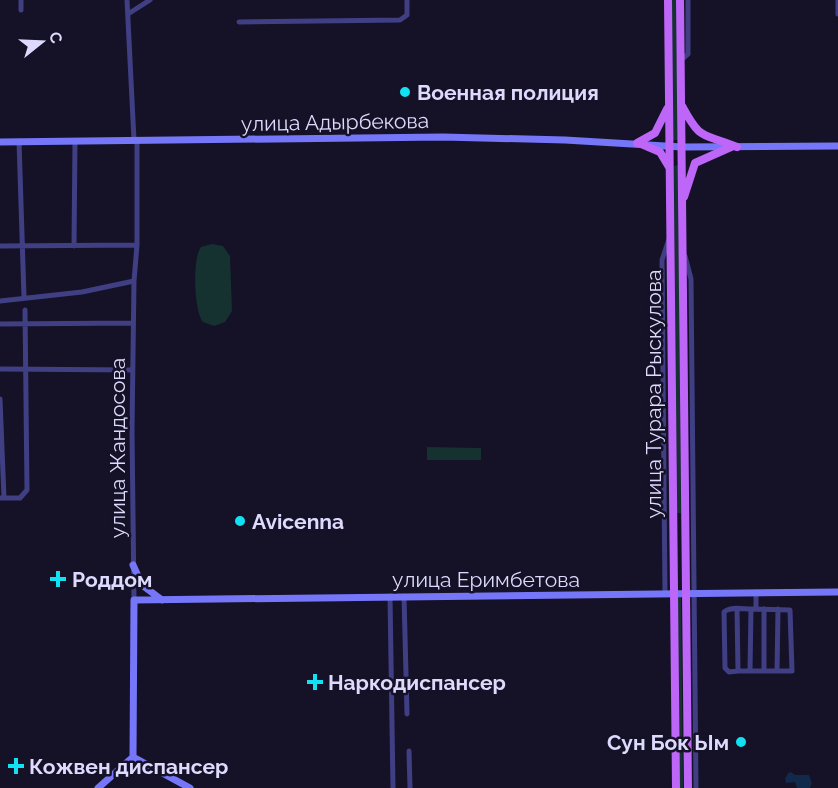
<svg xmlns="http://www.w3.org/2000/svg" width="838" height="788" viewBox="0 0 838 788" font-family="Raleway,sans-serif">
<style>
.green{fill:#153130}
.water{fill:#11294b}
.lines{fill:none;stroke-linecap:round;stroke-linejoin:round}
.street{stroke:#403f84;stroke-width:5}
.secondary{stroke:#7676f8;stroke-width:7}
.primary{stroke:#be66f7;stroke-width:8}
.poi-dot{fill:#10e1f3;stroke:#151127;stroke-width:2}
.labels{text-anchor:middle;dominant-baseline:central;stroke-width:5;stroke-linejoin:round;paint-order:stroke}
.poi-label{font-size:21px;font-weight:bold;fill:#dddafd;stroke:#151127;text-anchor:start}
.street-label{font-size:21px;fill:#dddafd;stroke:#151127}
</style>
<rect width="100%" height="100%" fill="#151127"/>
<path class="green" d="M671,0H676L678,140H673Z
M678,165L681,513H677L674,166Z
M212,244L223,246L230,256L232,311L225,322L214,326L203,322C194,312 192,258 201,247Z
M427,447L481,448V460H427Z
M678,597H681L683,788H679Z"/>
<path class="water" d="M791,772L795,775H809L812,783L810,788H797L795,782L786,783L785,779L788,773Z"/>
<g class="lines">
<path class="street" d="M21,0V10
M127,0L134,140
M838,0V14
M128,14L150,0
M239,22L400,20L407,15V0
M681,60L688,54V0
M19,141L24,297
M0,246L137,245
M74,246L75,141
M685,256L691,279L696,788
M0,301L82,292L134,281
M0,324L133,323
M0,369L133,370
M0,399L4,498
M0,498H20L27,490L25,310
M756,592V609
M665,594L662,260L669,239
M390,596L393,788
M404,596L407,714
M134,600L132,430L134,281L137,245V140
M737,609L738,671L729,672L725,668L724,612C730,606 743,609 751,609
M738,671H792L790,610L751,609L750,671
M764,671V609
M777,671L778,609
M409,751L410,788"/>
<path class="secondary" d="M0,142L443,137L565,140L682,147L838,146
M133,565L142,585L162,600
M133,757L134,600L838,592
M133,757L190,788
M98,788L133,757"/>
<path class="primary" d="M668,0L676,788
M680,0L688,788
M682,106C702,143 702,132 737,147
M637,143L655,133L667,109
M639,143L660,152L669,167
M684,197L695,163L731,147"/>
</g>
<g class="poi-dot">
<circle cx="405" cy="92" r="6"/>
<circle cx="240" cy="521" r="6"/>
<path d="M55 570h6v6h6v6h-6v6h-6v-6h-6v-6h6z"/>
<path d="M312 673h6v6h6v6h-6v6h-6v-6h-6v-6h6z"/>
<circle cx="741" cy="742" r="6"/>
<path d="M13 757h6v6h6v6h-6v6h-6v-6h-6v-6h6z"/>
</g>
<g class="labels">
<g class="poi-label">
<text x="417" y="92">Военная полиция</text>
<text x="252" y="521">Avicenna</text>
<text x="72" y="579">Роддом</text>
<text x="328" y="682">Наркодиспансер</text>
<text x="729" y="742" text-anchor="end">Сун Бок Ым</text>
<text x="29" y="766">Кожвен диспансер</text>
</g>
<g class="street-label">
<text transform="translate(335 122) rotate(-1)">улица Адырбекова</text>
<text transform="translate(653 394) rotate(-90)">улица Турара Рыскулова</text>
<text transform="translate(117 448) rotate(-90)">улица Жандосова</text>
<text x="486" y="579">улица Еримбетова</text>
</g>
</g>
<g transform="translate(42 42) rotate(72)" stroke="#151127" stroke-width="4.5" paint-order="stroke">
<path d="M0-4.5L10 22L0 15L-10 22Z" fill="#dddafd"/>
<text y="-9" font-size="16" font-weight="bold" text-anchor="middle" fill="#dddafd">С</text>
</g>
</svg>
